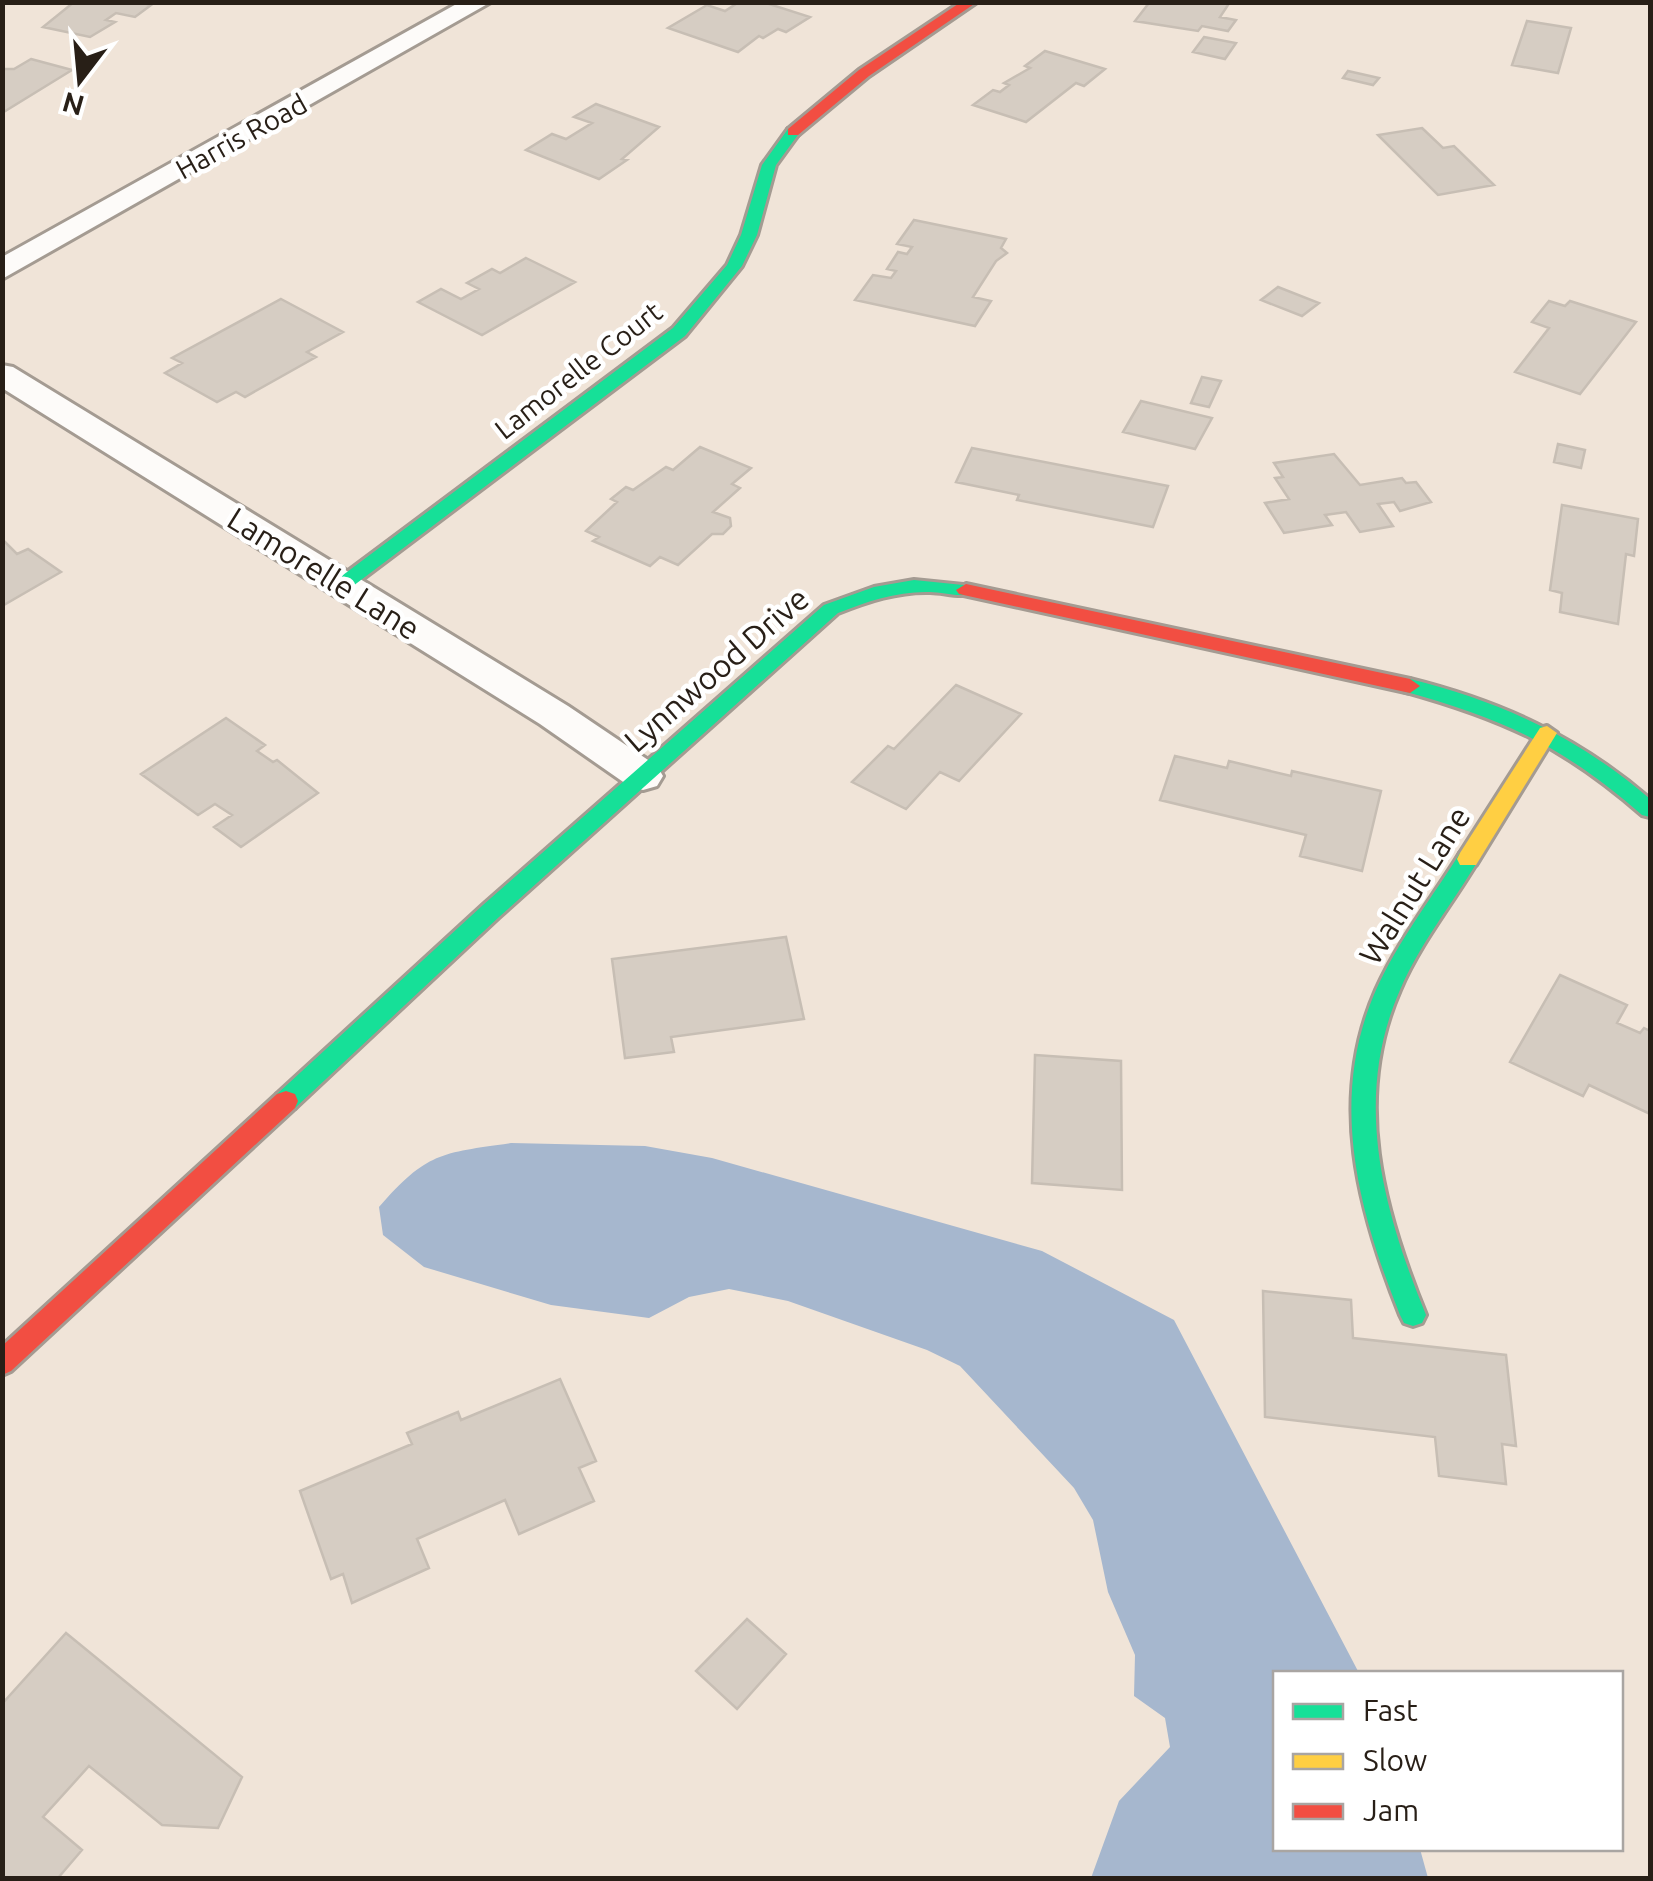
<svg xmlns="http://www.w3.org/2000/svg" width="1653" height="1881" viewBox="0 0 1653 1881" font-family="Ubuntu,sans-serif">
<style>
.water{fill:#a6b7ce}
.building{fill:#d6cdc3;stroke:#c7beb4;stroke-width:2.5}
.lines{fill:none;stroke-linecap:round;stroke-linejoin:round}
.street-casing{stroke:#a49b92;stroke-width:6}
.fast-casing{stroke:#a49b92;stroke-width:6}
.slow-casing{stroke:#a49b92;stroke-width:6}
.jam-casing{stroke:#a49b92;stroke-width:6}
.street{fill:#fdfbf9;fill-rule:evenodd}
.fast{fill:#16e098;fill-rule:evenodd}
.slow{fill:#ffcf43;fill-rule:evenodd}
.jam{fill:#f24e42;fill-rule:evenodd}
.labels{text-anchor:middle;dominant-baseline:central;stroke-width:9;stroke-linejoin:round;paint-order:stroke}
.far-street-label{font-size:28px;fill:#281f17;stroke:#fff}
.street-label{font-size:32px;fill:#281f17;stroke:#fff}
</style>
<rect width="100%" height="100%" fill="#f0e4d8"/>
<path class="water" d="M511,1143L645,1146L712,1158L1042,1251L1174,1320L1359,1673L1276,1674V1848L1420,1849L1428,1878H1091L1119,1801L1170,1747L1165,1718L1134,1696L1135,1655L1108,1592L1093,1520L1074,1488L960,1366L927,1350L788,1301L729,1289L689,1297L649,1318L551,1305L424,1267L383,1235L379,1207C427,1152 441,1153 511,1143Z"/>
<path class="building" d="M139,2L151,5L135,17L116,13L106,20L115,22L90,37L43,27L74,2Z
M739,2H763L810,17L786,32L778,29L763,38L759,36L738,52L668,28L707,5L725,11Z
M1157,2H1230L1220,17L1236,20L1228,31L1202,26L1198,31L1135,21L1149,3Z
M1527,21L1571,28L1558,73L1512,65Z
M1204,37L1236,43L1225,59L1193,52Z
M1045,51L1105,69L1084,86L1076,83L1026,122L973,105L993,90L1000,92L1009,85L1004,83L1030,68L1025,66Z
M31,59L72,70L2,113V69H14Z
M1348,71L1379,78L1373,85L1343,78Z
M596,104L659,127L622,159L627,160L599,179L526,150L552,134L566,139L592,123L574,117Z
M1422,128L1443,148L1454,146L1494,185L1438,195L1378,135Z
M914,220L1006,239L1001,248L1007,253L996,261L973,297L991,301L975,326L855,300L873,275L891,278L896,271L887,269L898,252L907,254L912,247L897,244Z
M526,258L575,282L482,335L418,302L441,289L461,299L479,289L467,283L492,269L500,273Z
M1278,287L1319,303L1302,316L1261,300Z
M281,299L343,332L307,352L316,357L245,397L236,392L217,402L165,373L182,363L172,358Z
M1549,301L1565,306L1570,301L1636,322L1580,394L1515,372L1549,328L1532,322Z
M1202,377L1221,381L1209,407L1191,403Z
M1141,401L1212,418L1195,449L1123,432Z
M1558,444L1585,450L1581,468L1554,462Z
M700,447L751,468L732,484L740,488L713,512L730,518L731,526L723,534H712L678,565L660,557L650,566L593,541L599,537L586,531L617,502L611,499L626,487L633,490L666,467L673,470Z
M972,448L1168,486L1153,527L1017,500L1019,495L956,482Z
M1334,454L1360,485L1402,478L1406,483L1416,482L1431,502L1400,511L1394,502L1378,504L1393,526L1360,532L1346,512L1325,515L1332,525L1284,533L1265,503L1289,499L1275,478L1283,477L1274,463Z
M1562,505L1638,519L1634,556L1626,554L1618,624L1560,612L1562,593L1550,590Z
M2,539L17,554L28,549L61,572L2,606Z
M956,685L1021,714L959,781L940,772L906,809L852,782L888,746L894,749Z
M226,718L265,745L257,751L273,762L277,760L318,793L241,847L214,827L232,815L215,804L198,815L141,774Z
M1175,756L1227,768L1229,761L1291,776L1292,771L1381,791L1362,871L1300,856L1306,835L1160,800Z
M786,937L804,1019L671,1037L674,1052L625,1058L612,959Z
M1560,975L1627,1005L1617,1023L1640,1033L1644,1028L1650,1031V1114L1589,1085L1583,1096L1510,1062Z
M1035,1055L1121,1061L1122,1190L1032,1183Z
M1263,1291L1351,1300L1353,1338L1506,1355L1516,1446L1502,1444L1506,1484L1439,1476L1435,1437L1265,1417Z
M560,1379L596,1461L579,1468L594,1501L519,1534L505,1500L417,1539L429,1568L352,1603L343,1574L331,1579L300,1491L412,1444L407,1433L458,1412L461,1420Z
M747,1619L786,1654L737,1709L696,1671Z
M66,1633L242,1777L218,1828L162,1825L89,1766L43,1817L82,1850L58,1878H2V1704Z"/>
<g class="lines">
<defs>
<path id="street" d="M460,2H491L2,279V257Z
M2,365L13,367L568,706L657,766L663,776L657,786L643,790L629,786L540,724L2,388Z"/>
<path id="fast" d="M788,129L800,132L776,165L757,235L742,266L685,336L349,589H335V581L673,328L727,265L741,235L762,165Z
M914,580L973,586L976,590C964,600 946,592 930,592C898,591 868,601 838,613L499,917L295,1108L286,1111L277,1108L274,1101L277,1094L483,905L824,605L874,587Z
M1410,679C1502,702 1578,737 1650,799V817L1642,815C1563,746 1504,719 1403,691L1400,686Z
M1468,851L1479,859C1453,903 1420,943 1400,990C1352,1099 1383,1210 1426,1315L1422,1323L1413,1326L1404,1323L1400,1315C1358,1210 1328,1099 1376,990C1398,941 1432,898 1460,853Z"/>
<path id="slow" d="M1547,726L1557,733L1476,865H1460L1457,859L1460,853L1540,728Z"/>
<path id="jam" d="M961,2H977L869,76L798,135H788V129L859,70Z
M966,584L1410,679L1420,686L1410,693L959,594L956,590Z
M286,1091L295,1094L298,1101L295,1108L11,1371L2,1375V1346L277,1094Z"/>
</defs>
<use href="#street" class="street-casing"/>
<use href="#fast" class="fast-casing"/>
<use href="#slow" class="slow-casing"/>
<use href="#jam" class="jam-casing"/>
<use href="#street" class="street"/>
<use href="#fast" class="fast"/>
<use href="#slow" class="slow"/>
<use href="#jam" class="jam"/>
</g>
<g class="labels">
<g class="far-street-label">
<text transform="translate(241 136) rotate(-29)">Harris Road</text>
<text transform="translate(578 370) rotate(-38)">Lamorelle Court</text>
</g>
<g class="street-label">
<text transform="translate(324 573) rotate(32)">Lamorelle Lane</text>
<text transform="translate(716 669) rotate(-41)">Lynnwood Drive</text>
<text transform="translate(1414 885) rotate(-58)">Walnut Lane</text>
</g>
</g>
<rect width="1653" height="1881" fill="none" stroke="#281f17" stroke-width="10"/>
<rect x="1273" y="1671" width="350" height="180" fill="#ffffff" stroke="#a9a5a2" stroke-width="2.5"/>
<rect x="1293" y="1704" width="50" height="15" fill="#16e098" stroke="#a9a5a2" stroke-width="2.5"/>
<text x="1363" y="1721" font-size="30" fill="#281f17">Fast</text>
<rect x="1293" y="1754" width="50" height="15" fill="#ffcf43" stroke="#a9a5a2" stroke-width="2.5"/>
<text x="1363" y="1771" font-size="30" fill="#281f17">Slow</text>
<rect x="1293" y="1804" width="50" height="15" fill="#f24e42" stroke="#a9a5a2" stroke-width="2.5"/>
<text x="1363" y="1821" font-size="30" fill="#281f17">Jam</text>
<g transform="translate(80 80) rotate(196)" stroke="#ffffff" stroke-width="8" paint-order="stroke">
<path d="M0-8L18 38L0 25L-18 38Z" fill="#281f17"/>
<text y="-15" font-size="28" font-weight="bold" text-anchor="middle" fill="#281f17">N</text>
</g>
</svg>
